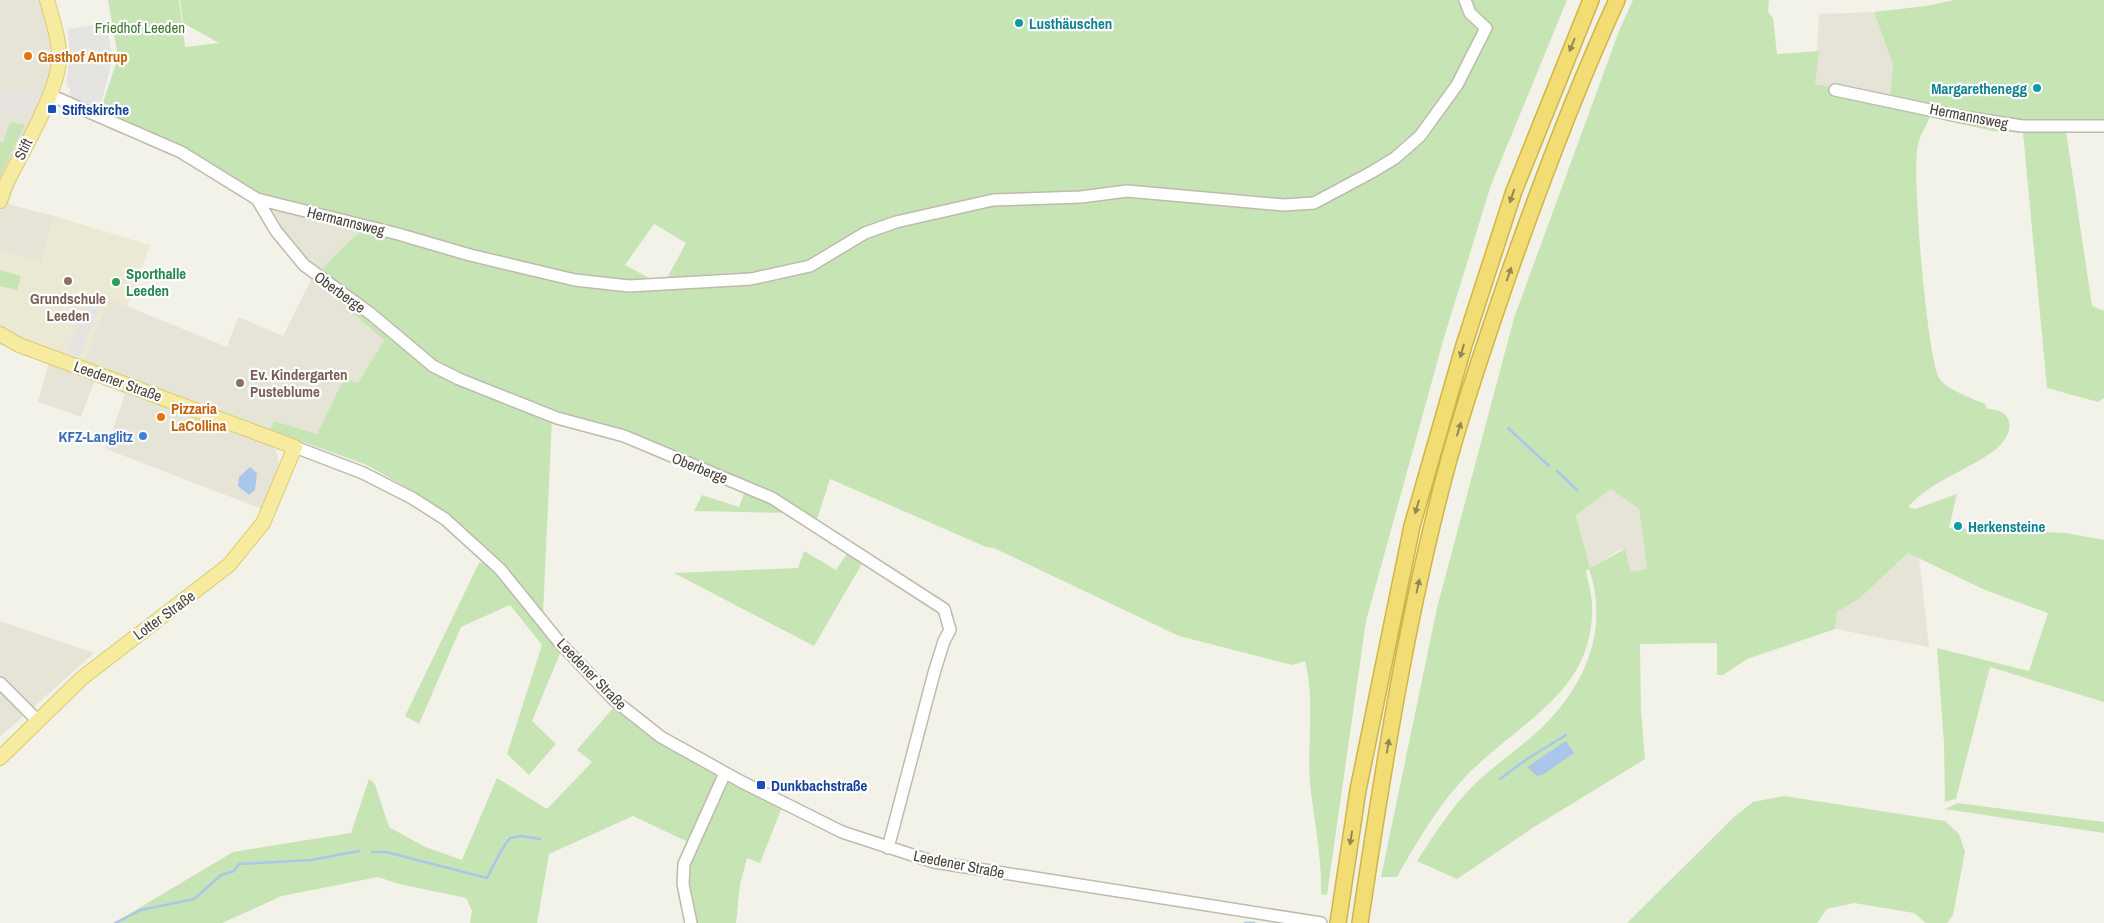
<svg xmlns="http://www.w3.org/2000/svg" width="2104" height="923" viewBox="0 0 2104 923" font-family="'Archivo Narrow',sans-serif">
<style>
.residential{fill:#e6e4d7}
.education{fill:#ebe8d4}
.green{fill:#c7e4b5;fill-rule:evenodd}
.parking{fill:#e5e4e0}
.water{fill:#aac6ea}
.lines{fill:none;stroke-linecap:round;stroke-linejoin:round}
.stream{stroke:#aac6ea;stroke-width:2.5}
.minor-casing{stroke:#bebbac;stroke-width:14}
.major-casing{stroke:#dacc70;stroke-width:16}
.highway-casing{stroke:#d0b446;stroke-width:18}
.minor{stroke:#fff;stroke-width:11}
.major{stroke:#f6eb9f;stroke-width:14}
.highway{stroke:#f2dd75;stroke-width:15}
.oneway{fill:#938853}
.culture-dot{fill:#0f9aa8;stroke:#fff;stroke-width:2}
.food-dot{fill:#e8710a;stroke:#fff;stroke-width:2}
.transit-dot{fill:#1a4fb4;stroke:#fff;stroke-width:2}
.education-dot{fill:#8d6e63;stroke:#fff;stroke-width:2}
.leisure-dot{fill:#2e9e5b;stroke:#fff;stroke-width:2}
.shop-dot{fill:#3f7fe0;stroke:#fff;stroke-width:2}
.labels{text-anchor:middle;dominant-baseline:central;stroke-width:4.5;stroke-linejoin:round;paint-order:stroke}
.culture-label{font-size:15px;font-weight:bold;fill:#0d838f;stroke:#fff;text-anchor:start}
.park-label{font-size:15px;fill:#3e7330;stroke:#fff}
.food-label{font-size:15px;font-weight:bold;fill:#c56008;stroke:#fff;text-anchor:start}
.transit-label{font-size:15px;font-weight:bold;fill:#164399;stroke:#fff;text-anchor:start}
.street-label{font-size:15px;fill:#464338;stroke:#fff}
.leisure-label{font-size:15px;font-weight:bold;fill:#27864d;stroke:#fff;text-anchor:start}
.education-label{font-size:15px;font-weight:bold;fill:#785e54;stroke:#fff}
.shop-label{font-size:15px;font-weight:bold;fill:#366cbe;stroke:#fff;text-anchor:end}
</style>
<rect width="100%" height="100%" fill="#f3f2e9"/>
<path class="residential" d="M0,0H50L62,59L8,204L54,216L42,262L0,251Z
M1874,12L1893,65L1890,97L1815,84L1819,14Z
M267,206L362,229L318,272L306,262L278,226Z
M312,278L384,340L358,383L344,378L317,434L274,421L270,430L261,427L257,438L276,450L279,463L262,509L106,449L125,394L94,382L81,417L38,402L49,363L0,345V322L18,338L109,299L227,347L238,317L283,336Z
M1611,489L1639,509L1647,569L1631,573L1625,549L1617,551L1590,569L1576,514Z
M1908,553L1919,558L1929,647L1835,629L1837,612L1860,598Z
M0,621L94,653L0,737Z"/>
<path class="education" d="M54,216L150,245L127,307L109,300L84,361L18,338L0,322V251L42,262Z"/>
<path class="green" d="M108,0H179L185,47L219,43L183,23L180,0H1567L1491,185L1443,341L1366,621L1327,895L1321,894C1322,856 1314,821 1310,783C1307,743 1315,701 1305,661L1292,665L1179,636L994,548L986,547L830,479L816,522L590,424L552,419L543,615L505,564L454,518L418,494L367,465L270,430L274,421L317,434L344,378L358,383L384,340L312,278L362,229L259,195L100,112L118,57ZM654,224L686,243L661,289L633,292L579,286L580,280L655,281L625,265Z
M1633,0H1769L1768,12L1773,18L1777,54L1819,51L1815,84L1890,97L1893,65L1874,12L1926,6L1954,0H2104V132L2066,131L2092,306L2104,311V398L2098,402L2047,388L2023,133L1993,131L1930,117C1926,126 1920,135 1918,145C1911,170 1927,356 1939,378C1945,389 1974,399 1985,404L1987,409C2016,409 2015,434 1995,450C1967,471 1932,480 1908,507L1915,509L1957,494L1949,528L2066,533L2104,540V702L1990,667L1956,799L1945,802L1944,743L1937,648L2029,671L2048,613L1985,590L1908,553L1860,598L1837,612L1835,629L1747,659L1723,675H1717V643L1640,644L1641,711L1645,759L1534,827L1457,879L1417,861C1435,833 1454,803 1479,780C1502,759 1530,741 1551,718C1589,677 1608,624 1589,569L1586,571C1588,582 1592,594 1592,605C1595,691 1522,720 1470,772C1440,802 1418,840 1397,877H1381L1437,608L1514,318L1619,31ZM1611,489L1639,509L1647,569L1631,572L1625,549L1590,568L1576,515Z
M10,123L25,124L0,177V142H3Z
M0,270L21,276L17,290L0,286Z
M745,491L770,502L787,513L694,511L702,495L739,507Z
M804,551L836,570L848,552L863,562L814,646L674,573L798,568Z
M485,562L561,651L532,721L556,744L529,775L507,754L542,645L510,605L461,627L419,724L405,716L479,563Z
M613,708L654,737L718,775L688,842L633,816L549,854L537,923H470L472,911L466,898L399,884L378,877L282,896L222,923H114L233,852L351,833L369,779L375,784L389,827L423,846L462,860L497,778L547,809L592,762L577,750Z
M726,782L782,807L760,863L747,858L740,885L736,923H695L687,882L688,866Z
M1784,796L1945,821L1959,834L1965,852L1953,915L1947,923H1926L1914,913L1854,903L1827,909L1817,923H1627L1733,818L1753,802Z
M1958,803L2104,822V833L1945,809Z"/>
<path class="parking" d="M106,23L112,54L111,65L100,108L69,96L70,89L66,85L70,53L67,29Z
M0,91H43L31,111H0Z
M90,294L102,301L79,357L66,352Z"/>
<path class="water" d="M250,467L257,473L255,490L249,495L238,486L239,477Z
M1566,741L1574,753L1544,774L1537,776L1527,767Z"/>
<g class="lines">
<path class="stream" d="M1508,428L1549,466
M1557,471L1577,490
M1500,779L1527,759L1566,735
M372,852H386L487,878C495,864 499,851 510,838L521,836L540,839
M115,923L141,910L194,899L221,875L234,871L239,864L311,860L359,851
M1245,923H1254"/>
<defs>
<path id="minor" d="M1835,90L1958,116L2022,126H2104
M50,95L181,152L257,199L398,234L470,255L575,280L629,286L751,279L810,266L865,233L896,222L993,200L1081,197L1127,191L1284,205L1314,203L1372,172L1395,158L1420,136L1457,85L1486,28L1470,13L1465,0
M257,199L276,231L304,265L371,314L433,366L459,379L557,418L624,436L772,498L944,609L950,630L944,641L934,673L888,848
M295,447L363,473L412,498L445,519L500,569L560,643L614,700L661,737L740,781L842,832L934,862L1321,923
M0,683L37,720
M691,923L683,884L684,864L725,773"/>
<path id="major" d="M0,201L5,186C21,153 57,95 59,60C60,40 52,19 47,0
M0,334L19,345L295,447L263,523L229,565L82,678L0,758"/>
<path id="highway" d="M1338,923L1358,790L1412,526L1464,345L1514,191L1591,0
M1360,923C1383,769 1407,614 1448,463C1465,401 1486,340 1507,279C1540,185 1575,91 1617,0"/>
</defs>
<use href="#minor" class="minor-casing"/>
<use href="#major" class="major-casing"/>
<use href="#highway" class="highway-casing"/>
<use href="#minor" class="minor"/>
<use href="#major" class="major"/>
<use href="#highway" class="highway"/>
</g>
<defs><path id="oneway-solid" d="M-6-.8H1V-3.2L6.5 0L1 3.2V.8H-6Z" transform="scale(1.25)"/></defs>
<g class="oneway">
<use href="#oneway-solid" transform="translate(1572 45) rotate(112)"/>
<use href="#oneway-solid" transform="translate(1512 196) rotate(109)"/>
<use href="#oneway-solid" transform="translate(1509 274) rotate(-71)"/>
<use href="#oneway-solid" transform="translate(1462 351) rotate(106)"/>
<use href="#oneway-solid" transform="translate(1459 429) rotate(-73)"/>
<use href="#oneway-solid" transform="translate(1417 507) rotate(106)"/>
<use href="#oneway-solid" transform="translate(1418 586) rotate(-78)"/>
<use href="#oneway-solid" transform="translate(1388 746) rotate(-80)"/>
<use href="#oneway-solid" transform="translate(1351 838) rotate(99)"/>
</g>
<g class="culture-dot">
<circle cx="1019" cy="23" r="5"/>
<circle cx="2037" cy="88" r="5"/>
<circle cx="1958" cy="526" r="5"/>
</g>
<g class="food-dot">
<circle cx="28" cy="56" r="5"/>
<circle cx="161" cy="417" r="5"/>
</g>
<g class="transit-dot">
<rect x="47" y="104" width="10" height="10" rx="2.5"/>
<rect x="756" y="780" width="10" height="10" rx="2.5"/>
</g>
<g class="education-dot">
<circle cx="68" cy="281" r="5"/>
<circle cx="240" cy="383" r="5"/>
</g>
<circle class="leisure-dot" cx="116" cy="282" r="5"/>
<circle class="shop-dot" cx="143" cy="436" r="5"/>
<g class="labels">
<g class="culture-label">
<text x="1029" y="23">Lusthäuschen</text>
<text x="2027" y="88" text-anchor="end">Margarethenegg</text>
<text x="1968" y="526">Herkensteine</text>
</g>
<g class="park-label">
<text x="140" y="27">Friedhof Leeden</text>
</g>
<g class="food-label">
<text x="38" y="56">Gasthof Antrup</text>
<text x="171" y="408">Pizzaria<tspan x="171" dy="17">LaCollina</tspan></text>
</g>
<g class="transit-label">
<text x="62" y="109">Stiftskirche</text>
<text x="771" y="785">Dunkbachstraße</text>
</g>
<g class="street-label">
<text transform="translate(1969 116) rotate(11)">Hermannsweg</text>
<text transform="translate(23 149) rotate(-64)">Stift</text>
<text transform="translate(346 221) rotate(14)">Hermannsweg</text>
<text transform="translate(340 292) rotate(36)">Oberberge</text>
<text transform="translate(118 381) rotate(20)">Leedener Straße</text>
<text transform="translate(700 468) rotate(22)">Oberberge</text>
<text transform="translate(164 615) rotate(-36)">Lotter Straße</text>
<text transform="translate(592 674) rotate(46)">Leedener Straße</text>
<text transform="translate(959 864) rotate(11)">Leedener Straße</text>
</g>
<g class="leisure-label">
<text x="126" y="273">Sporthalle<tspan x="126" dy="17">Leeden</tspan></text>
</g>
<g class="education-label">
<text x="68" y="298">Grundschule<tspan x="68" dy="17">Leeden</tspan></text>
<text x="250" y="374" text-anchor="start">Ev. Kindergarten<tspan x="250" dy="17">Pusteblume</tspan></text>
</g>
<g class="shop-label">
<text x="133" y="436">KFZ-Langlitz</text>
</g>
</g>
</svg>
